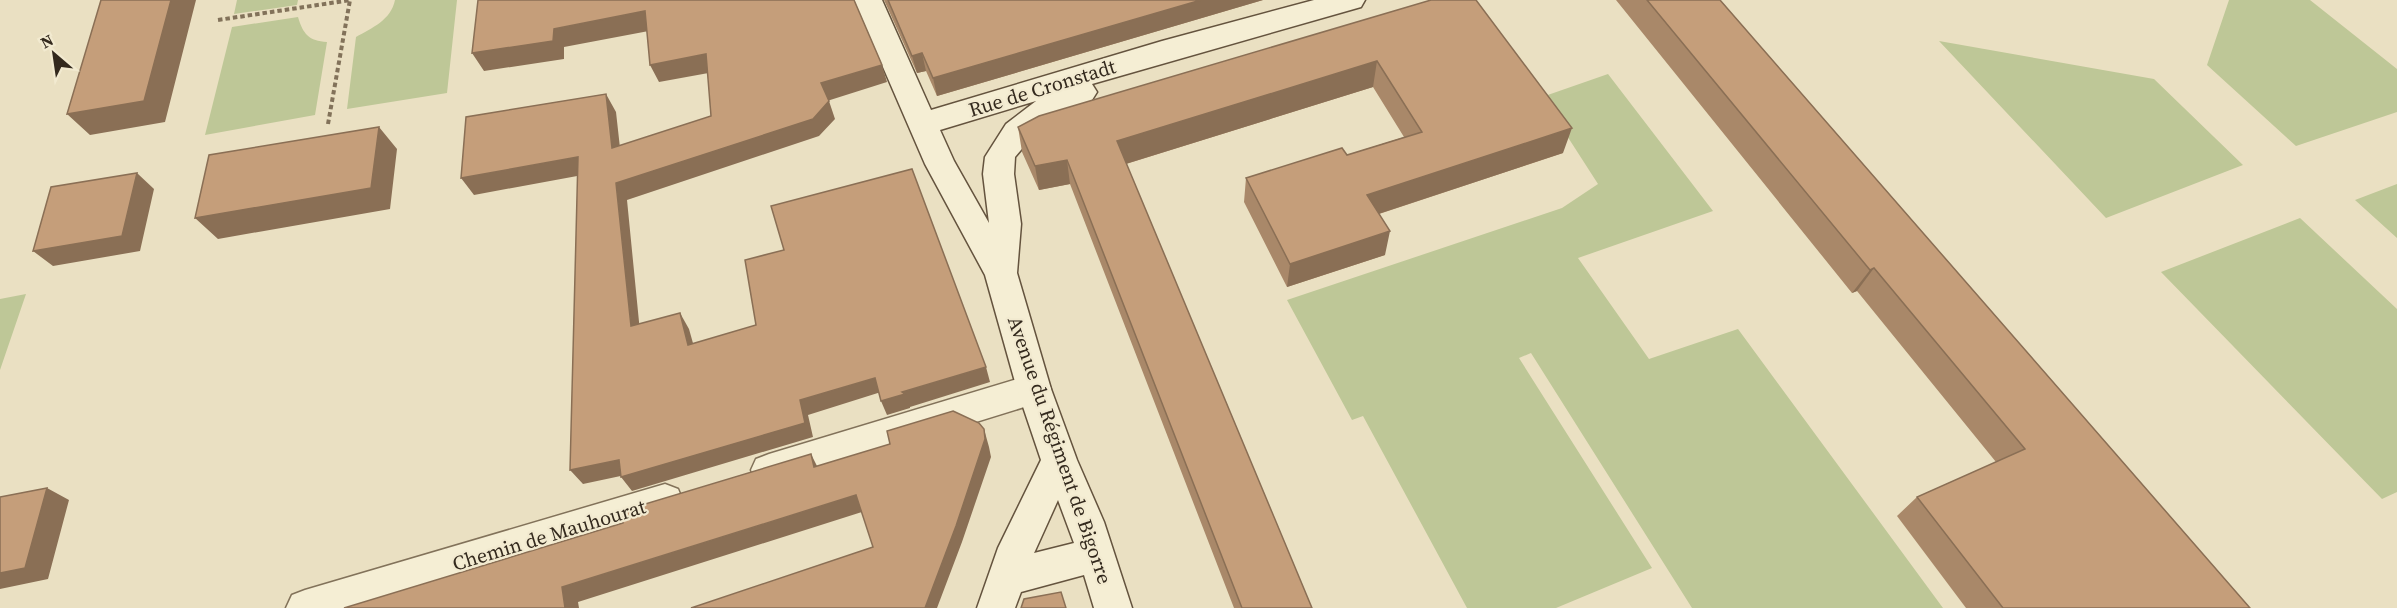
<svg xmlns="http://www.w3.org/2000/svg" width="2397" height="608" viewBox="0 0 2397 608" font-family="'Source Serif 4',serif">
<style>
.green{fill:#bec797}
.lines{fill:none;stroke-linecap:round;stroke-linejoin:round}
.minor-casing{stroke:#82725a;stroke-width:3}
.secondary-casing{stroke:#64533e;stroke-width:3}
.path{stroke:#82725a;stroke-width:4;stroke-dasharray:4.5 3;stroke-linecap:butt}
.minor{fill:#f5eed4;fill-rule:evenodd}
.secondary{fill:#f5eed4;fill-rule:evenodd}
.wall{fill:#a98869}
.shaded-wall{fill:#8a6f55}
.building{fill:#c59e7a;stroke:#8a6f55;stroke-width:1.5}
.labels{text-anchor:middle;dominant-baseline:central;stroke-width:4.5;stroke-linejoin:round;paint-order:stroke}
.street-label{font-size:20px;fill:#33291d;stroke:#f2ead0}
</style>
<rect width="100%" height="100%" fill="#eae0c2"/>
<path class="green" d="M237,0H298L297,5L234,14Z
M395,0H457L447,93L347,109L356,37C372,28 391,20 395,0Z
M2229,0H2310L2397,69V112L2296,146L2207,65Z
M298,17C303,34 309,41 327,42L315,115L205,135L232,27Z
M1939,41L2154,79L2243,165L2106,218Z
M1608,74L1713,211L1578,258L1649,359L1738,329L1943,608H1692L1531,353L1519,358L1652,568L1556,608H1467L1363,416L1352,420L1287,300L1562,208L1598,184L1542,97Z
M2397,184V238L2355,200Z
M2300,218L2397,309V492L2382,499L2161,272Z
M26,294L0,370V299Z"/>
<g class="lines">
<defs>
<path id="minor" d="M1034,374L1046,378L1051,389L1046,400L1034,404L769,486L756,481L751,470L756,459L769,454Z
M665,484L678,489L683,501L678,513L665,518L366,608H286L292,595L305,590Z"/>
<path id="secondary" d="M854,0H882L931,110L1162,41L1314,0H1365L1361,7L1092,84L1097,92L1092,100L1067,111L1039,129L1015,157L1014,174L1021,224L1017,273L1051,389L1077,460L1104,522L1132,608H1094L1084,575L1021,592L1015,608H977L998,548L1041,460L1017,389L985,275L925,164ZM1036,101L1006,124L985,157L983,174L989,223L954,161L940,130ZM1058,500L1074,543L1034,553L1035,551Z"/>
</defs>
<use href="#minor" class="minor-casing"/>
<use href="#secondary" class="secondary-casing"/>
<path class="path" d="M218,20L351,0
M328,124L350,0"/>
<use href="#minor" class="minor"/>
<use href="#secondary" class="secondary"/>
</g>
<path class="wall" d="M884,0H1263L937,96L926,71L917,73Z
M1431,0L1563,153L1379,214L1385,255L1287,287L1244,202L1246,178L1347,155L1404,137L1373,87L1126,164L1312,608H1234L1070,184L1039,190L1022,152L1018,127Z
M1616,0H1720L2250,608H1966L1897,516L1917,497L1996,462L1857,291L1852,293Z"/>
<path class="shaded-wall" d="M171,0H196L165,122L90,135L67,114Z
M1201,0H1263L937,96L933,78Z
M645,11L654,30L564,47V59L484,71L472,53L554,29Z
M922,53L926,71L917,73L912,56Z
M706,54L714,72L659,82L650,65Z
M1377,61L1373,87L1119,166L1117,141Z
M882,65L887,82L827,101L821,83Z
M606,94L616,112L622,166L612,148Z
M829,101L835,119L819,136L627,200L641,342L631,326L616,183Z
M379,127L397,149L390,209L218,239L195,218Z
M1572,128L1563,153L1363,219L1367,195Z
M578,157L588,174L474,195L461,178Z
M1067,160L1070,184L1039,190L1035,166Z
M137,173L154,189L140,251L53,266L33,251Z
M1390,231L1385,255L1287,287L1290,264Z
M1874,268L1857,291L1852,293L1870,270Z
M680,313L689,329L698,361L688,345Z
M986,367L990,382L910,407V408L887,415L881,401L902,392Z
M875,378L881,392L808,415L813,437L632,491L621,477L800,400Z
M984,429L989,447L991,457L962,542L937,608H925Z
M811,454L820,472L814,467Z
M619,460L630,474L583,484L570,470Z
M47,488L69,500L48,579L0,589V573Z
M856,495L865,511L578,602L579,608H565L562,587Z"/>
<path class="building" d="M101,0H171L144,101L67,114Z
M478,0H854L882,65L821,83L829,101L813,119L616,183L631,326L680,313L688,345L756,325L745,260L784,250L771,206L912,169L986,367L902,392L905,394L881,401L875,378L800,400L805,423L621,477L619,460L570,470L578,157L461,178L466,117L606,94L612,148L711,116L706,54L650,65L645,11L554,29L553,41L472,53Z
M888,0H1201L933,78L922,53L912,56Z
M1431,0H1476L1572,128L1367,195L1390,231L1290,264L1246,178L1342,148L1347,155L1422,132L1377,61L1117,141L1312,608H1242L1067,160L1035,166L1018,127L1039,116Z
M1647,0H1720L2250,608H2003L1917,497L2025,449L1874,268L1870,270Z
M379,127L371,188L195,218L209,155Z
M137,173L122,236L33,251L51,187Z
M953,411L979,423L984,429L985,439L956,526L925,608H691L873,547L856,495L562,587L565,608H344L623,523L622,511L811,454L814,467L890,444L887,431Z
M47,488L25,568L0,573V497Z
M1061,592L1066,608H1021L1024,599Z"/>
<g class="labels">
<g class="street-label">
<text transform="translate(1042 88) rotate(-17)">Rue de Cronstadt</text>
<text transform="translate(1060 450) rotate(71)">Avenue du Régiment de Bigorre</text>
<text transform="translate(549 535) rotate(-17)">Chemin de Mauhourat</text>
</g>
</g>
<g transform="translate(54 54) rotate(331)" stroke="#f2ead0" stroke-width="4.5" paint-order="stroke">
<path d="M0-4.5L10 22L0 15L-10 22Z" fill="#33291d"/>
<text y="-9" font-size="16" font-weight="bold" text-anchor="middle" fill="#33291d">N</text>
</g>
</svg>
